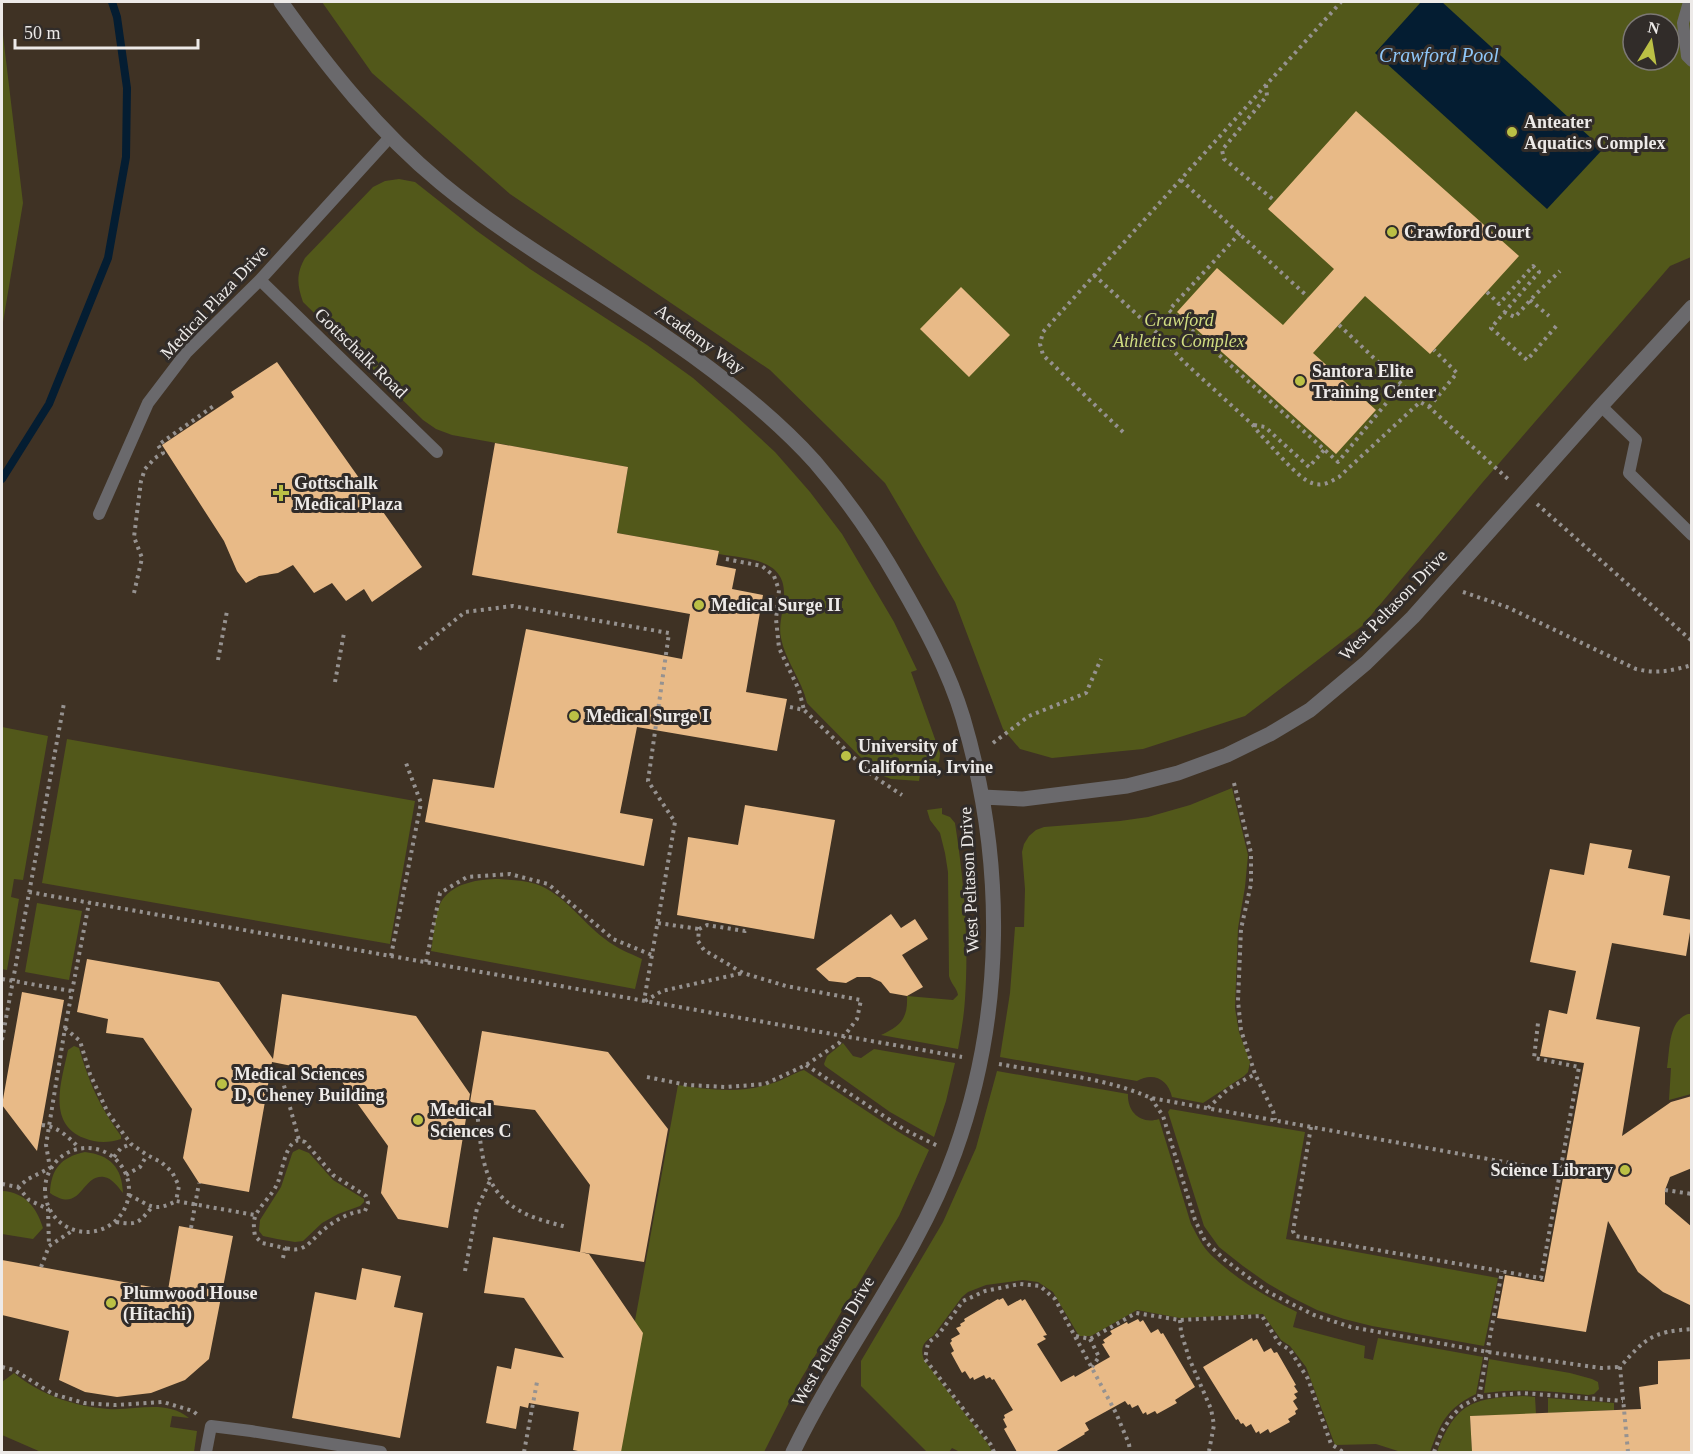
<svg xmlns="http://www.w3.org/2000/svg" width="1693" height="1454" viewBox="0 0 1693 1454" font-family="Georgia,serif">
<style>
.education{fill:#3f3224;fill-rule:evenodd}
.green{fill:#52581a;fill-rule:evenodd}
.water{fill:#041d32}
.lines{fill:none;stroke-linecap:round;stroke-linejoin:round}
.stream{stroke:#041d32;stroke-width:8}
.building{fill:#e8ba87}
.path{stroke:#969290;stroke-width:4;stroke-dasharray:3 4.5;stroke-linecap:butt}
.service{stroke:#6a696c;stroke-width:12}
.tertiary{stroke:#6a696c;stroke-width:15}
.poi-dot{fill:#bbc045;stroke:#312c29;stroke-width:2}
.labels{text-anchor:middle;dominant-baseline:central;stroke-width:6;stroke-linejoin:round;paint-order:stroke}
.poi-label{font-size:18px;font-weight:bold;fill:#edeae8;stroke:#312c29;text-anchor:start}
.street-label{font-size:18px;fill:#edeae8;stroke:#312c29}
.park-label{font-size:18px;font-style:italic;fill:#d0dc81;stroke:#312c29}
.water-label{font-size:20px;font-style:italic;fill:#8fc7f9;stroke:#312c29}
</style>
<rect width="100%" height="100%" fill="#312c29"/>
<path class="education" d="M2,2H1691V1452H2ZM1633,24H1669V60H1633Z"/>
<path class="green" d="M322,2H1691V257L1670,266L1482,483L1362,626L1245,716L1143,749L1052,758L1020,749L1003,729L955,602L885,483L770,370L510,194L372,73ZM1633,24H1669V60H1633Z
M2,27L23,203L2,328Z
M399,179L415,182L477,231L530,269L647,345L693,378L733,413L775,452L810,492L842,534L894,622L917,670L911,672L940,753C940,766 934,774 920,775L919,781L891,779L876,773L807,703C802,680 785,660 781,638C778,624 784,610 784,596C786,558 746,559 719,554V551L617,533L628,467L452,435L436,429L423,420L303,302C297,285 296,274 305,258L373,187L385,181Z
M2,727L48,736L23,880L14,879L11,897L19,899L7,970L2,969Z
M67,739L415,801L390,944L42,883Z
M1232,788L1248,855L1245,887L1238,928L1235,1008L1239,1032L1250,1062L1248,1072L1244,1076L1203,1103L1172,1097C1168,1079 1153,1072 1137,1081L1000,1057L1010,993L1015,927H1024L1025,889L1022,852L1024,844L1029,836L1036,830L1044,827L1120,821L1148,817L1190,805Z
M942,808V814L950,817L955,823C964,880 969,941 965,999C964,1016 961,1033 958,1049L881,1035C901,1026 908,1018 907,996L953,1000L958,995C957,988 951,984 949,976L948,872L945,853L940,833L930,820L927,810Z
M499,879C511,880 524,880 536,884C564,894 582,922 605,939C616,948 629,953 642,959L635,989L431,951C434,936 434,917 440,904C450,883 479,879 499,879Z
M37,903L82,911L69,980L25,972Z
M1688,1014H1692L1691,1094L1669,1100L1671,1068H1667C1670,1050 1668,1021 1688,1014Z
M843,1043L853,1056L861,1058L874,1049L955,1063L946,1101L934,1137L890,1112L825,1066L824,1064L827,1056Z
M74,1046L79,1048C90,1085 99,1105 121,1136V1139C109,1143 96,1143 84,1138C46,1123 62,1080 68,1050Z
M804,1070L897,1131L929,1150L899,1216L801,1379L764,1452H611L678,1085C710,1090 742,1094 773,1083C784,1080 793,1073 804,1070Z
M997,1071L1128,1094C1127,1112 1141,1125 1159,1119L1191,1224C1197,1235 1202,1246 1211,1255C1236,1279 1266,1297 1297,1312L1293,1327L1365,1346L1364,1358L1373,1360L1378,1338L1483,1357L1476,1394C1446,1409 1441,1422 1430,1452H1401L1376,1444L1335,1445L1306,1367L1290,1346L1281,1340L1263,1314L1180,1318L1137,1310L1091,1336H1079L1053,1292L1038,1282L1023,1280L986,1285L968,1292L962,1297L933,1336C923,1342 920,1348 924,1360L988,1444L992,1452H960L952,1448L949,1452H927L861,1386V1361L943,1222L976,1148Z
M1170,1109L1305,1132L1286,1239L1498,1278L1484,1346L1372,1326L1344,1319L1317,1310L1291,1297L1267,1283L1243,1266L1219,1247L1204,1226L1168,1112Z
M299,1149L309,1153L333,1180L364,1199V1202L360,1206L338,1214L322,1223L303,1241L295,1242L277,1239L263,1236L259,1231L260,1220L281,1187L292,1154L293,1152Z
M85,1152C110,1155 122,1167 123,1193C118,1187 112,1178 104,1177C81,1174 82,1215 50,1193C51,1169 61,1157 85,1152Z
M2,1191C25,1192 37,1208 43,1228L33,1239L2,1234Z
M1489,1359L1570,1373L1592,1379L1598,1382L1599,1389L1594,1394L1588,1395C1553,1391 1519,1388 1484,1393Z
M14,1373C41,1395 73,1406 108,1409C136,1411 165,1399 189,1418L172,1416L170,1427L197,1431L194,1452H41L2,1435V1382Z
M1523,1396L1535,1397L1536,1414L1470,1416L1472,1452H1437C1456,1403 1472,1398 1523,1396Z
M1548,1398L1614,1403V1410L1548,1413Z"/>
<path class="water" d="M1421,2H1442L1603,149L1547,209L1375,53Z"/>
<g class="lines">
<path class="stream" d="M2,479L49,404L108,258L126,157L127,88L117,17L112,2"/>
</g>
<path class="building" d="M1356,111L1519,256L1430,354L1365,296L1313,353L1376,410L1336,454L1177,312L1217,268L1283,325L1334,269L1268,209Z
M961,287L1010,335L969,377L920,329Z
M277,362L422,567L372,602L364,589L346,601L332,583L314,593L293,565L278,573L259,576L246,583L237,571L224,541L162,445L234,397L231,392Z
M495,443L628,467L617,533L719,551L716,565L736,569L732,589L763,595L746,692L787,699L777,751L637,727L620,813L653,819L644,866L425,822L433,779L494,788L526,629L682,659L690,614L472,575Z
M745,805L835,820L814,939L677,915L688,837L738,845Z
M1590,843L1632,850L1628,868L1670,876L1663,915L1692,920L1686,956L1612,943L1596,1019L1640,1027L1622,1136L1671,1102L1692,1096V1168L1670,1177L1665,1190V1204L1692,1227V1306L1663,1292L1638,1272L1608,1221L1586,1332L1497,1318L1505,1275L1544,1282L1584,1063L1540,1056L1549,1010L1567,1014L1576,971L1530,962L1550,869L1584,875Z
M891,914L901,928L915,919L928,939L902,955L923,987L907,996L890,993L881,982L870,977H857L846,983L829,981L816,969Z
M87,959L219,982L273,1059L282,994L416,1016L470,1094L448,1228L398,1219L381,1193L388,1146L337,1075L272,1062L249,1192L199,1183L183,1158L192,1109L143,1038L106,1033L108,1019L77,1012Z
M22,992L64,1000L37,1151L2,1105Z
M482,1031L608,1052L668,1129L644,1262L580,1252L589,1254L643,1333L621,1452H583L573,1450L579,1412L529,1403L528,1408L520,1406L516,1429L486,1423L497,1366L511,1369L515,1348L564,1358L524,1298L484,1293L493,1237L580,1252L590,1185L535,1110L470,1102Z
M179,1226L233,1236L209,1359L185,1380L151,1393L117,1397L85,1392L59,1380L69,1331L2,1315V1260L168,1290Z
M362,1268L401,1276L394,1307L423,1313L400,1438L292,1418L315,1292L356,1300Z
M1003,1298L1008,1306L1021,1299L1022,1301L1025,1299L1047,1335L1043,1336L1046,1339L1037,1344L1061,1382L1074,1375L1075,1377L1110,1357L1102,1344L1105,1343L1103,1340L1112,1334L1110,1331L1127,1322L1128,1324L1138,1319L1140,1322L1143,1320L1151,1333L1158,1329L1161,1334L1163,1333L1195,1387L1175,1400L1177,1403L1157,1414L1155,1411L1147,1415L1146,1412L1143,1414L1138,1405L1132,1408L1130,1404L1128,1405L1125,1401L1085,1423L1089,1430L1084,1433L1085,1434L1055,1452H1017L1004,1429L1007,1427L1003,1419L1005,1418L1004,1415L1013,1410L994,1379L992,1380L990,1377L986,1379L984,1375L974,1380L973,1377L970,1379L965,1371L962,1373L951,1353L954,1351L950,1343L952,1341L951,1339L960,1334L956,1328L961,1326L960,1324L965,1321L964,1319L998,1299L999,1300Z
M1252,1338L1253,1341L1257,1339L1264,1352L1271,1348L1274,1353L1277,1352L1296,1385L1294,1386L1298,1392L1294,1394L1297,1398L1293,1401L1298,1409L1295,1411L1296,1414L1288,1419L1290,1422L1270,1433L1268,1429L1260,1434L1259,1431L1256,1433L1251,1424L1246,1427L1243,1423L1241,1424L1238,1419L1236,1420L1203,1367Z
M1692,1359V1452H1472L1470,1416L1641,1409L1639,1387L1658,1384V1361Z"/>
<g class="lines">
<path class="path" d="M1266,85L1267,96L1222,150L1224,159L1275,201
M1181,180L1308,297
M1240,233L1169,310L1338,462L1402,384
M1094,275L1157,333L1184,362L1253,425L1259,433C1271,445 1297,478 1312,483C1322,487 1330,482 1339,477L1420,402L1429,407L1509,480
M1487,292L1499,304L1533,266L1539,272L1491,328L1527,360L1558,324
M1530,300L1549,316
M1504,312L1515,317L1535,295L1560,271
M1339,325L1412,394L1420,402
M1429,407L1457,373L1434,350
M1254,425L1265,427L1309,467L1324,450
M1123,432L1043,355L1040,344L1043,332L1341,2
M1537,504L1692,641
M726,559L762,566L774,576L779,590L776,619L779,648L799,690L804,710
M1463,592L1507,607L1636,669C1658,674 1670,671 1692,665
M134,593L142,558L134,537L141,481L145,469L155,458L163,453L158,445L215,405
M419,649L465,612L513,606L669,633L648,781L675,822L644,1001
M218,660L227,611
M335,682L344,633
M790,707L804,710L873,776L902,795
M993,743L1029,716L1086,693L1101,659
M1234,783L1251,853V884L1241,929L1238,1001L1241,1030L1255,1074L1273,1111L1275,1120
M29,892L962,1057
M658,923L699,929
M391,956L421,803L406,763
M426,962L440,893L467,877L510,874L548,884L613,939L652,955
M2,979L71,991
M645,1001L662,991L743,973
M65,1028L80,1041L90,1074L108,1113L131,1144L147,1155L161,1162L172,1172L179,1186L176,1201L255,1215
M2,1040L64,703
M999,1064C1049,1073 1104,1077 1151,1098L1560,1172
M806,1065L905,1130L938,1146
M280,1071L299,1140
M647,1077L687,1085L726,1087L765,1084L806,1065L839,1043L857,1019L861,1000L786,986L743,973L704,950L698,941L699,929L707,925L745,931L747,929
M1151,1098L1163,1116L1195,1220L1205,1241L1225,1260L1268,1292L1314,1315L1351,1327L1488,1352L1601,1368L1620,1367
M1208,1108L1228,1089L1255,1074
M477,1111C482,1154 481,1193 526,1214C538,1220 553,1223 566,1227
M42,1125C57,1126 69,1137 79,1148
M1311,1127L1293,1231L1295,1236L1541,1278L1579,1067L1534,1058L1538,1023
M45 1190a42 42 0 1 1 84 0a42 42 0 1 1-84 0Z
M114,1157L121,1148L131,1144
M126,1175L140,1167L147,1155
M2,1184L18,1187L28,1179L50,1168L46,1145L65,1028L89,903
M18,1187L29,1200L48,1209L49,1246
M1665,1190L1692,1194
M129,1195C150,1205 153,1213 176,1201
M116,1222C137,1225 138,1224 152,1207
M191,1228L199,1183
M283,1258L285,1248L262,1243L255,1236C254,1230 253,1223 255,1217C259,1206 273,1195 278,1182C282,1171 285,1150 293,1143C297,1139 300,1141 305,1142L333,1175L366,1196L368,1203L365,1211C349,1211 333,1222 322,1231C314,1238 309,1246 299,1249C294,1250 290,1249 285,1248
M41,1267L49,1246L72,1231
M465,1271L477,1208L490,1181
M1180,1320L1181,1332L1189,1358L1211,1409L1214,1425L1209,1451
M1076,1336L1090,1339L1136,1313L1180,1320L1262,1316L1279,1343L1290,1350L1308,1379L1331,1444L1343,1452
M1090,1339L1099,1357L1092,1367
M2,1367L14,1370L53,1394L84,1403L115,1405L163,1402L193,1411L199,1416
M1479,1397L1502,1271
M524,1452L537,1382
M994,1452L991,1445L925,1359L928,1343L939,1334L963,1301L985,1291L1020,1284L1040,1286L1055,1299L1116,1413L1129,1444L1130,1452
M1434,1452L1442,1431L1452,1416L1462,1406L1479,1397L1522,1393L1623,1401
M1628,1452L1620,1367C1646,1338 1651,1332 1692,1329"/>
<path class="service" d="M1689,2L1683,23L1687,56L1692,61
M260,280L437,452
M1601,406L1636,440L1629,473L1692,535
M99,514L148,403L186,353L260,280L390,137
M206,1452L211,1426L251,1431L381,1452"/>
<path class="tertiary" d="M281,2C328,68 378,131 441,183C520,248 611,296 693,356C737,388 779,422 815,462C847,499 874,538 898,580C923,623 949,671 963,718C1005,860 1005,1012 955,1152C917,1259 842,1350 793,1452
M983,797L1023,799L1127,786L1178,773L1227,755L1270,734L1310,710L1366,663L1413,617L1601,406L1692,307"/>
</g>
<g class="poi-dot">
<circle cx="1512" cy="132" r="6"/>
<circle cx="1392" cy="232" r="6"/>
<circle cx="1300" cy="381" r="6"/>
<path d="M278 484h6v6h6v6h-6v6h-6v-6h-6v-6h6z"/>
<circle cx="699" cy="605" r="6"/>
<circle cx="574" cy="716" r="6"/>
<circle cx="846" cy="756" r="6"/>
<circle cx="222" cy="1084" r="6"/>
<circle cx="418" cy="1120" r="6"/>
<circle cx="1625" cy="1170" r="6"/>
<circle cx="111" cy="1303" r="6"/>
</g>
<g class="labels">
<g class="poi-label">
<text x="1524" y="122">Anteater<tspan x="1524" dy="21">Aquatics Complex</tspan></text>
<text x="1404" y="232">Crawford Court</text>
<text x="1312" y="371">Santora Elite<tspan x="1312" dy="21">Training Center</tspan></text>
<text x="294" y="483">Gottschalk<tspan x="294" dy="21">Medical Plaza</tspan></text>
<text x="711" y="605">Medical Surge II</text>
<text x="586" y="716">Medical Surge I</text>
<text x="858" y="746">University of<tspan x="858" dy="21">California, Irvine</tspan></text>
<text x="234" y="1074">Medical Sciences<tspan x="234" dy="21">D, Cheney Building</tspan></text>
<text x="430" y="1110">Medical<tspan x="430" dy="21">Sciences C</tspan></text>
<text x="1613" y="1170" text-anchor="end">Science Library</text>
<text x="123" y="1293">Plumwood House<tspan x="123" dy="21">(Hitachi)</tspan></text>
</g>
<g class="street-label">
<text transform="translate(214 302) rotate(-47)">Medical Plaza Drive</text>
<text transform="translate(700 339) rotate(36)">Academy Way</text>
<text transform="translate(361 353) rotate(44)">Gottschalk Road</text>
<text transform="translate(1393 605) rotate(-46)">West Peltason Drive</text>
<text transform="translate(969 880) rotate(-93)">West Peltason Drive</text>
<text transform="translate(833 1341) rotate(-60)">West Peltason Drive</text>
</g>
<g class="park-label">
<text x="1179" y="320">Crawford<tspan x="1179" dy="21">Athletics Complex</tspan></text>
</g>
<g class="water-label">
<text x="1439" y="55">Crawford Pool</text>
</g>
</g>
<rect width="1693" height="1454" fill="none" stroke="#edeae8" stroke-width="6"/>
<g transform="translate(1651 42) rotate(11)"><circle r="28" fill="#312c29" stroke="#7c7875" stroke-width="1.5"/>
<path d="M0-4.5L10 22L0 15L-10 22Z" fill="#bbc045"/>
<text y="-9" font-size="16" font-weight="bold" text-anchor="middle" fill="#edeae8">N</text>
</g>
<path d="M15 39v9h183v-9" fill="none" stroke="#edeae8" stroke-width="3"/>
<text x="24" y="39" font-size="18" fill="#edeae8" stroke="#312c29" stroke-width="4.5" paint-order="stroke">50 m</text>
</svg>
